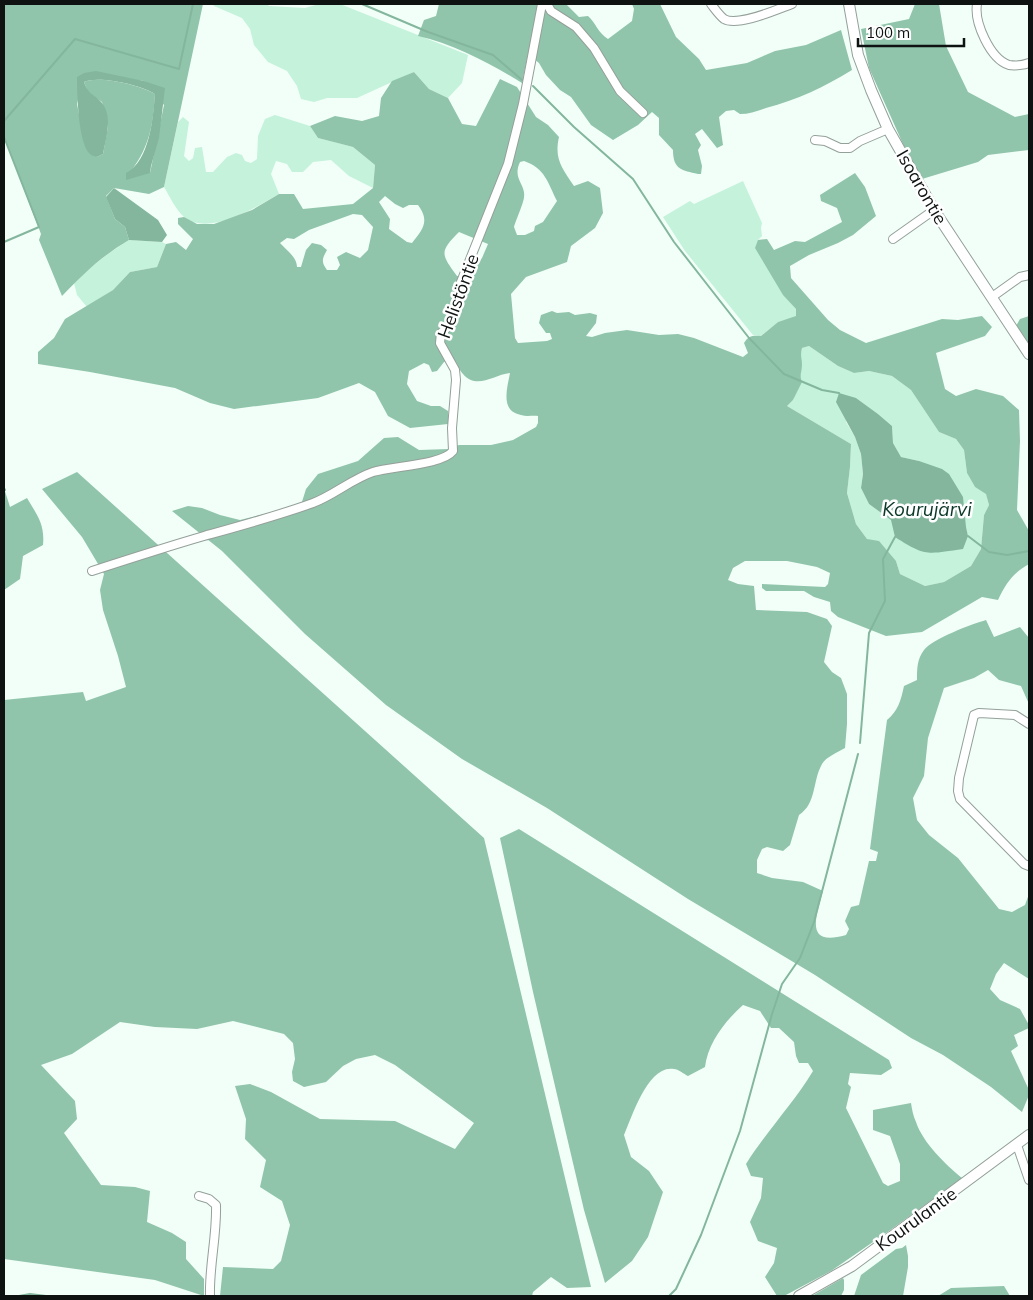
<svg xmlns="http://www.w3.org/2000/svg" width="1033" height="1300" viewBox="0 0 1033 1300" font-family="Mulish,sans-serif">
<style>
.green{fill:#c5f2db;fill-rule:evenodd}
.forest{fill:#91c5ab;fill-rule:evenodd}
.water{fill:#83b69d}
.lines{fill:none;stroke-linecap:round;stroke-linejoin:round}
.stream{stroke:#83b69d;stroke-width:2}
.minor-casing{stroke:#94a09a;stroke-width:10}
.tertiary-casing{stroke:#94a09a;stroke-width:12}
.minor{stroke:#fff;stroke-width:8}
.tertiary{stroke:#fff;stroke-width:10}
.labels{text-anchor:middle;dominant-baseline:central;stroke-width:5;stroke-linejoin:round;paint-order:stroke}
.street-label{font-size:18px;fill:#0e1210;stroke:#fff}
.water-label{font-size:19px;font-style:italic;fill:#0b3827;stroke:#fff}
</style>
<rect width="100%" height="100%" fill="#f1fff8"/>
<path class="green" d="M213,4H267L269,6L305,8L319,4H340L468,55L462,83L448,98L429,89L414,72L357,98H327L314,102L301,99L297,86L287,71L268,62L254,45L250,29L242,18L214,6Z
M275,115L310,126L318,138L353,147L375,165L373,188L349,176L331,160L313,162L303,172H292L287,164L276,161L271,174L279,194C256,207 209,237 184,217C176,210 170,197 164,187L178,122L183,117L189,122L184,156L189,161L193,158L195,148L202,147L206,172H213L227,157L236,153L242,155L245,161L251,163L257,159L258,136L265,119Z
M743,181L762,223L761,228L762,236L758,240C769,268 775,286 796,309V317L778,322L761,336L753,335L685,251L663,217L690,201L694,204Z
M129,240L162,242L166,244L157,267L130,272L113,290L87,307L77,295L74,283C91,266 108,253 129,240Z
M809,346L838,366L854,373L869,371L892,376L911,390L939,432L956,439L964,450L967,473L975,487L986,493L989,505L984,515L981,549L971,566L944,582L925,586L900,574L896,561L867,539L856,524L847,493L850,467L851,444L787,406L793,400L800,376L802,365L800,357L802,348ZM856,398L878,414L892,426L893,443L901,457L919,461L966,528L968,536L891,520L869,504L861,488L863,474L861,454L855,437L846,422Z"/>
<path class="forest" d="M4,4H203L164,187L149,194L114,188L106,196L115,219L125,227L129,240C102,256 84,273 62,296L39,240L41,234L4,137ZM84,73L144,81L164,105L150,173L131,171C150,146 153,124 155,94C141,85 98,75 84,82L88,92L102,102L108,127L103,154L97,157L85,145L77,104Z
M439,4H566L579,17L588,16C596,23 598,33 608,39L632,21L634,9L632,4H660L676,37L699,59L706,70L747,63L775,51L806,45L841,30L852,70C824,87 797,100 766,108C757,111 749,114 740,114L734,110L726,111L719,117L723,145L717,148L702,129L695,134L701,145L698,150L702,166L701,174H698C682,170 673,170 673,150L659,135V118L652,112L638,125L613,140L591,125L571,97L560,90L546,75L539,63L528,54L522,83C491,64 454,44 418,36L424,20L436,16Z
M915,4H939L946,46L968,92L1015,117L1029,114V150L988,155L978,162L922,179L903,144L869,68L861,29L909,19Z
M414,72L429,89L448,98L462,124L476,126L500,79L517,87L536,117L548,125L559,137C554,159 562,168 574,186L588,181L600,188L603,213L595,228L571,246L567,262L526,277L511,294L515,338L518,343L547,341L552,339L550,333H546L539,323L541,315L552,311L557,313L569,312L575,315L590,313L597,315L596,323L586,336L592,337L605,333L627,330L659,335L678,334L694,338L743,357L748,353L744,343C748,336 753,335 761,336L778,322L796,316V309L783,295L755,248L758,240L767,239L774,250L795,241L805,242L842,222L837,208L821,201L820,195L855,173L865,187L876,216L853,235L838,243L809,255L790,266L791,278L828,320L840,330L866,343L942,319L958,320L982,316L992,327L985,336L936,353L945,389L956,396L976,389L1003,396L1019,410L1020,441L1017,510L1029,531V564C1013,573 1006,583 998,600L982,597L922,632L886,636L838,617L831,611L830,602L814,597L804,591H766L762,588V584L825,587L828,584L830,573L817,567L787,561H745L733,568L728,580L738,584L754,586L756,610L807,612L827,619L832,626L824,662L832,672L841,678L847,694V724L845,748C838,752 826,757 822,764C812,782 817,803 799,815L790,845L783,851L767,847L762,849L757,860V873L772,878L803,882L823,891C816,917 804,947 846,935L849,929L845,921L851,907L859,905L869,861H876L878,852L870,849L887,720C898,711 901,700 904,686L917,680C917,669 917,659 924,650C932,639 972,624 986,620L994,637L1020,627L1029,638V704L1021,686L999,680L988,670L974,678L944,688L928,738L924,776L913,798L917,820L929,835L958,858L999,909L1012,912L1025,905L1029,894V979L1004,963L996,974L990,989L1000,1000L1020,1009L1029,1025V1028L1014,1035L1018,1046L1011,1051L1029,1090V1095L1022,1112L991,1087L943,1055L911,1038L815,975L688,899L547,808L462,759L386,705L305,634L222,551L172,511L188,506L202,508L220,515L240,520L301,505L306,489L318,474L358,461L384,438L398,437L419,450L449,449L459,445H491L513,440L536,427L538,423V416C533,415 527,417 521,415C500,411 507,389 510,373C493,375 477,390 463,374C458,369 458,362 452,358L444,362L437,371L432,372L429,365L424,363L409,371L407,384L417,401L431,406H440L448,411V424L410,428L388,416L375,392L359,383L318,398L234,409L210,403L175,388L90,372L38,364V352L54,338L65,319L113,290L130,272L157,267L166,244L176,242L186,250L193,239L178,224V218L184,217L197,224H214L252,210L279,194H294L303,209L353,204L373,188L375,165L353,147L318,138L310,126L335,116L362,121L379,116L381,98L392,81ZM524,161C545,168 548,183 557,201L543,222L535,226L534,231L525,235H517L514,227C516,220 524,202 524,197C526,184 512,179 520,162ZM385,196L395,204L403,208L409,205H418C430,221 423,229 412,243L407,242L389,229L390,219L379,202ZM353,214L362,215L373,227L368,250L360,258L346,252L337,257L340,265L337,270H327C321,262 322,259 327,250L321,245L312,243L306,250L301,267H297C297,257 286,250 280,243L287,238L294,239L309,230ZM459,232L488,244L482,258L469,276H457C441,254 439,252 459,232ZM809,346L838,366L854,373L869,371L892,376L911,390L939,432L956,439L964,450L967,473L975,487L986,494L989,505L984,515L981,549L971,566L944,582L925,586L900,574L896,561L879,541L867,539L856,524L847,493L850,467L851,444L787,406L793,400L802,382C799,375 802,372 802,365C802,357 800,357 802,348Z
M1029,316V345L1016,326L1020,319Z
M77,472L484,838L591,1287L567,1288L551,1277L533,1292L532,1296H220L223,1267L273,1269L281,1261L290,1225L282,1201L260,1187L266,1160L245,1139L246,1119L235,1086L250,1084L271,1092L320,1119L395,1121L455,1149L474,1123L395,1065L375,1055L356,1059L343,1066L326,1082L304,1087L293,1081L292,1072L295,1059L293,1043L284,1034L233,1021L197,1029L155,1027L120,1022L72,1054L41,1065L75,1101L77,1119L64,1133L101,1185L135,1187L150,1191L147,1222L172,1233L186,1242V1259L204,1279V1296L155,1280L4,1259V700L83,692L86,701L126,687L118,656L103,610L100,590L104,574L82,537L42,489Z
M4,488L10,507L27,498C37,515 45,524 43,545L23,556L20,579L4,590Z
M519,829L889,1060L892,1068L881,1075L850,1073L848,1084L851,1087L846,1108L883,1183L888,1186L900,1181V1164L890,1136L873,1130V1110L911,1103C912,1109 913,1116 916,1122C923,1143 946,1165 962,1178L889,1231L831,1271L784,1296H777L765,1277L774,1263L777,1248L758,1241L750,1222L761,1198L763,1178L751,1176L746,1164C766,1132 793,1104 813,1071L808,1063H799L796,1056L794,1042L779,1028H771L760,1011L743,1005C725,1021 708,1043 705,1067L688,1076C684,1074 678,1069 674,1069C648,1064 632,1117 624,1135L631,1157L649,1171L663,1192L648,1237L632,1261L605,1283L584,1210L533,992L500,838Z
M906,1245L908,1256V1267L903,1296H854L861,1275L896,1249L902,1248Z
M843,1278L844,1280V1290L841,1296H812Z
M1004,1286L1010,1296H938L951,1288Z"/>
<path class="water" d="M96,71L144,81L165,88L159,138L151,166L150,173L126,180V173C150,161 153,117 155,94C142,85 98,75 84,82C89,96 94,93 102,103C113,117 106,138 103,154L97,157C95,156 92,156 90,154C78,144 77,92 77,77L84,73Z
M114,188L158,220L167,235L162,242L129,240L125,227L115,219L106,197Z
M839,393L856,398L878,414L892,426L893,443L901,457L919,461L942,469L949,474L963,497L966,527L968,536L963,549C927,554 926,557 895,537L891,520L869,504L861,488L863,474L861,454L855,437L836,402Z"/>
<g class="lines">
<path class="stream" d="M362,4L428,32L493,55L522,80
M533,86L574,127L633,179L674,242L706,283L749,338L784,374L822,390L839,393
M4,121L75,39L179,69L193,4
M4,137L39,227L4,242
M4,488L5,490
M968,536L989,552L1007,555L1029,551
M860,743L869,633L885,601L883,559L895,537
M19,1296L30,1294L46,1296
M669,1296L676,1289L701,1235L740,1131L772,1014L782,984L800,958L814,922L858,754"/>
<defs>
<path id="minor" d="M547,4L551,11L576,27L594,48L620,91L643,113
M711,4C715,9 719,15 724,19C738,27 778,9 792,4
M977,4C974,22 990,59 1009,65C1015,66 1024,65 1029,63
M815,140L825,141L840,148H850L860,141L888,129
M893,239L934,210
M992,297L1020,277L1029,275
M92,571C129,559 166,547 204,536C240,526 277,516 313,503C334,495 352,479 373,472C392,466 442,465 453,451L452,428L456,380L455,370L440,343L441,333L450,325L455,314L461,282L508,164L523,104L542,4
M1029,724L1015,715L979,713L974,715L959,778L958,791L960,799L1024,864L1029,866
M1017,1145L1029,1180
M199,1196L209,1199L216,1205C217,1236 209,1266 210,1296"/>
<path id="tertiary" d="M849,4L858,55L871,90L888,129L934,210L1029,354
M799,1296L852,1266L1029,1135"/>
</defs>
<use href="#minor" class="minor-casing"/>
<use href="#tertiary" class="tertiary-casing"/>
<use href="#minor" class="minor"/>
<use href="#tertiary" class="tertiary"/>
</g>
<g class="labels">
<g class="street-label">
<text transform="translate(922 187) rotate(60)">Isoarontie</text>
<text transform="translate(458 296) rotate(-70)">Helistöntie</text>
<text transform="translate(916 1219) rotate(-36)">Kourulantie</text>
</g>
<g class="water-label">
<text x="927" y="509">Kourujärvi</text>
</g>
</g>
<rect width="1033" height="1300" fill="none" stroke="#0e1210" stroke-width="10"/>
<path d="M858 38v8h106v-8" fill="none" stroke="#0e1210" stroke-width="2.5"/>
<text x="866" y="38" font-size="15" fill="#0e1210" stroke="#ffffff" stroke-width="4" paint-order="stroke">100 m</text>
</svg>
